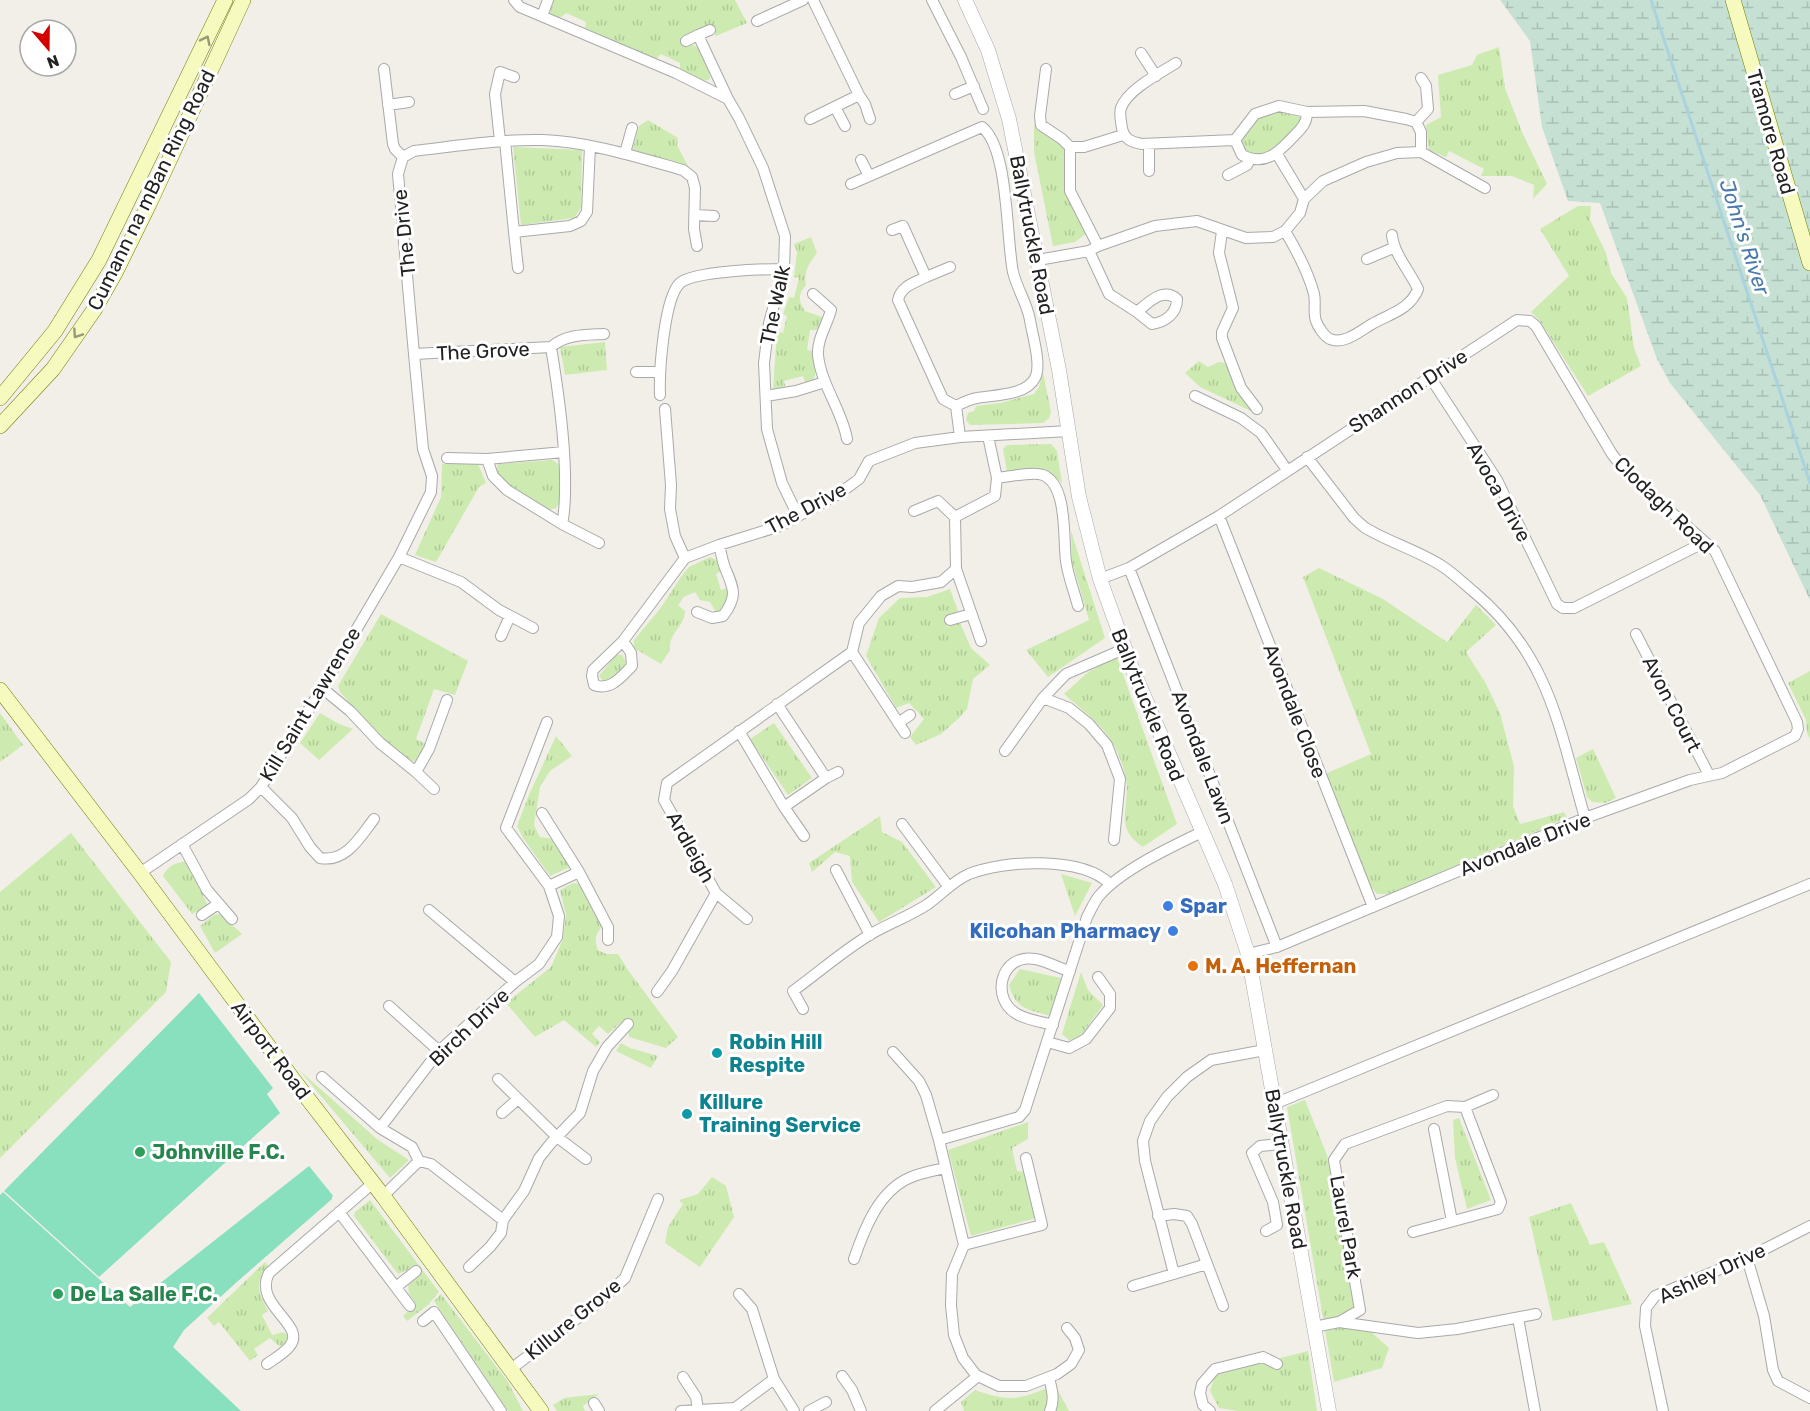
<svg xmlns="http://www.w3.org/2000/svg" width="1810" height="1411" viewBox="0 0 1810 1411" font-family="Rubik,sans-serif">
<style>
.grass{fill:url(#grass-tufts)}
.wetland{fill:url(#wetland-marsh)}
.pitch{fill:#88e0be}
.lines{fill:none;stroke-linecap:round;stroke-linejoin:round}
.stream{stroke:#aad3df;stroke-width:3}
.minor-casing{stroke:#a9a9a9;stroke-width:12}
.tertiary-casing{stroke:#a9a9a9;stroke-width:15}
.secondary-casing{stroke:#707d05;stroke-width:16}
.minor{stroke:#fff;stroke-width:10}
.tertiary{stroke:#fff;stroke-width:14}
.secondary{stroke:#f7fabf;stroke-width:15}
.oneway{stroke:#979978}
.shop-dot{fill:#3f7fe0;stroke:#fff;stroke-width:2}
.food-dot{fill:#e8710a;stroke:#fff;stroke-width:2}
.culture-dot{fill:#0f9aa8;stroke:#fff;stroke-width:2}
.leisure-dot{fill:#2e9e5b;stroke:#fff;stroke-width:2}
.labels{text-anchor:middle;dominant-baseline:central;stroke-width:6;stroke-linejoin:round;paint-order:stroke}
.street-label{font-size:20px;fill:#222;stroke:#fff}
.shop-label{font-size:20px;font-weight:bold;fill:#366cbe;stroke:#fff;text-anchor:start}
.food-label{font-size:20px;font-weight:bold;fill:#c56008;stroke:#fff;text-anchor:start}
.culture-label{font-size:20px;font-weight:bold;fill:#0d838f;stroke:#fff;text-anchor:start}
.leisure-label{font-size:20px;font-weight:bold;fill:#27864d;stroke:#fff;text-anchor:start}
.water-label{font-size:21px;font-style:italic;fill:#4a7aab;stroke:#fff}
</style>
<defs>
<pattern id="grass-tufts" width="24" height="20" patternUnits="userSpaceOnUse" patternTransform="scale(1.5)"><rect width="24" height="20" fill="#cdebb0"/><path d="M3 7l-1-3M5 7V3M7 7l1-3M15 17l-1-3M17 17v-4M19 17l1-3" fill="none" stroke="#b0c997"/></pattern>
<pattern id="wetland-marsh" width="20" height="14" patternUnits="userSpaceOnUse" patternTransform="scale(1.5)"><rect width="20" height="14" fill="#c6e0d4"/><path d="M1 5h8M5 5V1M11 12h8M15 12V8" fill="none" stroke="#aac0b6"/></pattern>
</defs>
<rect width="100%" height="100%" fill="#f2efe9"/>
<path class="grass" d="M554,0H735L747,23L716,36L710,24L681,37L685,46C689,45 691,44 695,46C703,50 711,71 710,79L704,81L680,70V63L661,54L656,59L585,28L586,22L566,13L560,18L551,15L550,12Z
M1499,47L1505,88L1522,132L1547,184L1533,199L1534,185L1512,176H1481L1484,169L1449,151L1446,157L1429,150L1426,125L1441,117L1438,75L1472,65L1477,55Z
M1277,111L1300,117L1301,122C1287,139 1274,156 1251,155L1245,149L1241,138L1259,117Z
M648,120L678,138L677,145L689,168L632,152L639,126Z
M1034,125L1058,141L1064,149L1065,194L1087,233L1075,242L1053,246L1034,152Z
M513,147L582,150L581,208L574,218L521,225Z
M1578,206H1591L1590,220L1606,253L1611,273L1627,298L1634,348L1641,366L1588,396L1540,321L1531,312L1569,276L1540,229Z
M811,237L817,253C810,262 803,272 806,285C798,294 798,301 805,311L825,318L819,330H810L807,350L814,351C813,364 821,380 806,385L803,376L784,381L786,389L779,391L773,389L777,331L783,333L787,316L783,314L789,297L794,298L799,278L794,277L797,252L794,244Z
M605,342L607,370L565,375L560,347Z
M1199,361L1208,367L1219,362L1226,363L1235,389L1253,412L1200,387L1185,373Z
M1043,372L1051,412L1049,418L1043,423L970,425L966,420L968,413L974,411L976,406L1000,403L1034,394L1039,387Z
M1051,444L1057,451L1062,483C1042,464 1032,470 1007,472L1003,449L1007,445Z
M553,460L559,465L560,502L556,508L549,510L501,481L496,470L498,464Z
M442,464H478L486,483L479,487L436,562L415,555L441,497Z
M1071,531L1105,638L1048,677L1026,650L1089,620L1072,562Z
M710,557L718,561L722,571L716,574L721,590L727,588C731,598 725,604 720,612H716L710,602L700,600L695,592L684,597L678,605L685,611C684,628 669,632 670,650L661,664L634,648V640L660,609L683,574L689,567Z
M1319,568L1383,599L1447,642L1476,605L1496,625L1466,652L1485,682L1500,713L1514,766L1513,806L1520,824L1564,812L1567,818L1389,894H1377L1369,884L1325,774L1371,754L1303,577Z
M950,589L958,611L944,617L947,627L960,623L971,648L990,665L973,679L967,709L959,718L941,734L916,745L910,737L924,719L909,703L896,708L866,656L879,618L900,598L927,597Z
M381,614L468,661L455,695L434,689L416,739L426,744L421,757L415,761C394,759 356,709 340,692L338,686Z
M616,655H622L626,662L623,669L604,682L599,676Z
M1116,655L1177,824L1143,847C1112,827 1131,806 1126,779C1124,769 1119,753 1113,744C1102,724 1081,709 1064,694L1087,673Z
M1810,671V739L1807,733L1806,720L1788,683Z
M0,713L23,745L0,762Z
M320,713L339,724L353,729L319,760L300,743Z
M774,723L812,778L788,795L750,739Z
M556,736L572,756L550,771L540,787L534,825L540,837L553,839L570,867L550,876L523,838L517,826L528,797Z
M1593,749L1616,798L1605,803L1592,802L1587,797L1576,758Z
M880,816L882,832L902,842L936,887L879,922L852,882L850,856L835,852L812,872L809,863Z
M71,833L171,962L166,992L0,1158V892Z
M187,861L208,906L192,914L163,876C168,865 176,863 187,861Z
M1061,874L1092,883L1075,916Z
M573,883L581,884L602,927C595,935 594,940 598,950L606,954H618L628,970L678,1037L666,1048L629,1037L628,1032L633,1026L625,1019L608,1034L599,1026L592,1034L600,1042L596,1047L564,1020L535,1037L506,1003L551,967L563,939L566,915L560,890Z
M220,914L242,934L215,953L200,926L214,915Z
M1020,969L1061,978L1050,1016C1028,1009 1016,1010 1009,985Z
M1081,972L1088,990L1103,1005L1079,1038L1069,1040L1062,1034Z
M621,1043L630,1048L658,1056L651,1068L616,1051Z
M299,1070L378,1140L409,1160L390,1178Z
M1305,1100L1327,1155L1357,1319L1389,1348L1382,1368L1334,1382L1287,1107Z
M1459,1118L1491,1200L1467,1209L1455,1158L1453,1120Z
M1028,1122V1139L1012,1148L1017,1171L1025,1172L1036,1218L971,1236L948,1150Z
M712,1177L726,1186L734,1217L700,1267L665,1243L668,1227L683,1204L679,1200L698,1194Z
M370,1200L439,1292L428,1305L407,1321L403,1316L416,1304L409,1294L408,1285L420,1274L414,1265L406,1271L398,1274L354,1216L355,1212Z
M1571,1203L1590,1245L1604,1242L1632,1304L1553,1321L1529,1217Z
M265,1262L268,1266C254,1285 258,1291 268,1311L262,1315L272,1335L283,1332L287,1335V1340L285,1344L279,1346L270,1338L254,1349L258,1355L250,1361L219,1322L214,1326L207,1318Z
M441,1294L508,1382L523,1411H508L434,1301Z
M1308,1351L1317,1411H1238L1219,1408L1210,1391L1215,1375Z
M1055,1385L1069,1411H964L961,1402L975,1390C1013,1403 1019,1399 1055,1385Z
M599,1394L583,1406L585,1411H557L553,1405L564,1398Z"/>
<path class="wetland" d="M1500,0H1810V600L1760,495L1670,383L1657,359L1600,203L1568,201L1542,127L1530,41Z"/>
<path class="pitch" d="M199,993L273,1088L267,1094L280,1113L99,1277L4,1191Z
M309,1166L334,1197L332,1196V1199L238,1281L184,1330L173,1347L241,1411H0V1195L3,1192L130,1307Z"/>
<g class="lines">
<path class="stream" d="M1651,0L1810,483"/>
<defs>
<path id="minor" d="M514,0L520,7L676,73L728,99L739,118L763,168L785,236L784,269L769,323L764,363L767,429L782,483L798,516
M932,0L961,57L983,109
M542,16L548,0
M757,21L803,0
M710,30L698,35L728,99
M686,41L698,35
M1141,53L1156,76
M1176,63C1160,73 1127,90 1121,108C1119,114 1121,122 1122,128C1124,139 1131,142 1142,144L1235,140
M384,69L393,144L395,149L403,157
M1046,69L1040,116L1041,125L1062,139L1070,147H1084L1123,135
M955,94L974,86
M859,95L865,104L870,119
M388,105L409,102
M835,107L845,126
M810,119L859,95L813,0
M1416,122L1428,109L1426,86L1421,78
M1235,140L1255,114L1279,106L1307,112L1364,111L1406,119L1416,122L1421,132V152
M1235,140L1242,155C1265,167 1279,152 1294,136C1302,128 1307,123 1307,112
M500,141L495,94L500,72L514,77
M505,141L514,232L570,226L581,221L587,212L590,146
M625,153L632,128
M1277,154L1304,199
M861,160L869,176
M1149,171V144
M1228,175L1247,165L1250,159
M851,184L982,127C1009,148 1006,238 1013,272C1017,289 1027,303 1030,320C1032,334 1042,365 1035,378C1026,396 993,395 977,398C970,399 962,403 956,406L960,437
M695,215L714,216
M892,230L903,226L926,277C914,283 901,286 898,300L943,399L956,406
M1222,231L1219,253L1233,308L1222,332V338L1241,388L1257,409
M1285,231C1297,251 1308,271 1314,294C1316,302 1313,313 1316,321C1318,327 1325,337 1330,339C1344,345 1360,331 1372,324C1389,314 1410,310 1418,289C1410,271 1394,255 1392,235
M514,232L518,268
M1098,246L1155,226L1197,221L1246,238L1273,237L1285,231L1300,213L1304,199L1323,181L1366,162L1397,153L1421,152L1485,188
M1089,251L1109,294L1137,312C1149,302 1163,287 1177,299C1177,314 1165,322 1152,324L1137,312
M1367,259L1393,248
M1038,260L1089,251L1098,246L1070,191V147
M926,277L950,267
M813,294L831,310C827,325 817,339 818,355C821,385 842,410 847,439
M551,347C558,389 564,430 565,473C565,491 566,507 562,524L599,543
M414,354L398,174L403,157L414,151C457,146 500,139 543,140C591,142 637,157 683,170L692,177L695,188L694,229L697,246
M636,372H659
M1430,377L1497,480L1557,604L1563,608H1574L1705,542
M660,395C659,372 664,298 680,283C694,271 764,269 784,269
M766,396L796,391L825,382
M1195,396L1241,418L1261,433L1287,470
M665,409L671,485L670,509L675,536L685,558
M1307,457L1354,518L1364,527C1388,542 1417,550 1442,566C1453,573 1463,583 1474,592C1550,656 1559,728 1585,818
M447,458L487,459
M997,478C1008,477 1033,471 1043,475C1068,485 1063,539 1066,561C1068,576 1074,591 1078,606
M914,511L938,501L955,517
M1219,516L1373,907
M562,524L507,490L493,476L487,459L564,452
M399,557L461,582L499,610L533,628
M685,558L719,545L780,526L840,493L859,479L869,461L915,443L960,437L1069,431
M1129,568L1277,947
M1100,579L1129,568L1219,516L1517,320L1530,321L1536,326L1612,454L1626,472L1715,551L1797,722L1798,729L1795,736L1722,773L1690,780L1585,818L1277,947L1248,954
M697,612L712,618L723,616C738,596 734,589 725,568C722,560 721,552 719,545
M950,620L971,614
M1636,634L1709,775
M501,636L510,616
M623,641L593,670L592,676L594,685C611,691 621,677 632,666L631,653L623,641L685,558
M981,641L956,569L955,517L995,496L997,478L988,436
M852,652L905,733
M322,688L350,711L380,743L416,772L434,789
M1043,698L1069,708L1089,724L1107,745L1120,779L1114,840
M898,723L910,715
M739,731L784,807L826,778L777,704
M1005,751L1043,698L1066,674L1124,649
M416,772L429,749L447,700
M826,778L838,772
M261,787L292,818L310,847L320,858C346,863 360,837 374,819
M784,807L804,836
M542,813L579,872L608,927V940
M902,824L948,886
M182,844L207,890L232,919
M836,870L870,935
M140,873L249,799L261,787L322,688L399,557L431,492L432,476L423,449L414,354L551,347C566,334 585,335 604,334
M549,886L579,872
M716,893L747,919
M429,910L515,982
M202,915L218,904
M657,992L672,971L716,893L664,800L667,783L852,652L859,623L881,596L898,586L912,587L941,582L956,569
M389,1006L439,1051
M803,1009L793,991C818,973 844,950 871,934C890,923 910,916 928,904C942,894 953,881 969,874C1004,860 1082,856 1110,884
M1053,1025C1042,1022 1027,1020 1017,1014C990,999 1000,953 1035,959C1047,961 1058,968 1070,971
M1047,1042L1069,1048L1086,1039L1110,1008V994L1098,977
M893,1052L919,1081L926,1095L939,1140
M322,1077L380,1128L412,1147L419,1161
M498,1079L557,1137L586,1159
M1274,1104L1810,884
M1465,1107L1493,1095
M502,1113L518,1099
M380,1128L439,1051L515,982L539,964L557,937L559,916L549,886L506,828L547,722
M1434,1129L1452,1221
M419,1161L431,1164L503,1220
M383,1196L419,1161
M339,1212L410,1306
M1158,1216L1174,1214L1187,1216L1192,1224L1223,1306
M1266,1231L1277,1225L1273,1202L1252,1153L1260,1146L1281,1144
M964,1245L1042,1225L1026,1158
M1747,1258L1764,1316L1773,1370L1778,1381L1810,1398
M854,1259C864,1230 878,1192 909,1178C920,1173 933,1171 945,1168
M469,1267L490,1247L501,1233L503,1220L524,1191L539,1158L551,1143L580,1113L593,1071L607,1047L628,1024
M1174,1274L1145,1161L1143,1141L1150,1121L1167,1097L1187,1077L1211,1060L1265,1050
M1133,1286L1207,1264
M396,1287L416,1271
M739,1294L752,1309L774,1379L794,1411
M1518,1318L1535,1411
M423,1321L434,1312L501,1411
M1339,1322L1360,1310L1334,1160L1345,1144L1447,1106L1465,1107L1501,1202L1498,1209L1413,1232
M1314,1327L1339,1322L1418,1333L1457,1329L1536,1314
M1067,1328L1075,1338L1079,1350L1071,1364L1057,1374L1026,1386H999L976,1375L963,1358L954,1335L951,1305L952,1274L964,1245L939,1140L1019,1117L1025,1110L1087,917C1091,910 1094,902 1099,896C1121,870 1171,847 1202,832
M267,1364C274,1359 283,1354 289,1347C309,1325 252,1306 269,1273L373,1183
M511,1369L600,1301L625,1278L658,1199
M842,1376L852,1390L861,1411
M683,1377L696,1397L698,1410
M1049,1378C1052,1390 1055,1399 1050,1411
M594,1403L599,1411
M681,1411L735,1408L774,1379
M809,1411L826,1402
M935,1411L978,1376
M1210,1411L1203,1405L1200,1393L1202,1384L1215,1369L1263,1357L1277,1364
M1663,1411L1645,1326L1646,1308L1655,1296L1747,1258L1810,1226"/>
<path id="tertiary" d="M965,0L988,50L1009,119L1059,370L1079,497L1100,579L1132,668L1225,884L1248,954L1329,1411"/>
<path id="secondary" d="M1733,0L1810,263
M0,398L55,331L99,260L225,0
M0,426L53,369L94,310L116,271L150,202L243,0
M0,690L140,873L295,1082L383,1196L541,1411"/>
</defs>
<use href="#minor" class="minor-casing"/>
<use href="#tertiary" class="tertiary-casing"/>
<use href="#secondary" class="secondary-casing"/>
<use href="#minor" class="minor"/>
<use href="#tertiary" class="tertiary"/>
<use href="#secondary" class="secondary"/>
</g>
<defs><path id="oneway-chevron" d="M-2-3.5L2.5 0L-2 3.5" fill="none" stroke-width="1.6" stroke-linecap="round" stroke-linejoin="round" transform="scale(1.5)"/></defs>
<g class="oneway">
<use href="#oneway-chevron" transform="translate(206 40) rotate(-64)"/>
<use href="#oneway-chevron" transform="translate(77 334) rotate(124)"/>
</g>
<g class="shop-dot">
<circle cx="1168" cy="906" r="6"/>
<circle cx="1173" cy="931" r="6"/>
</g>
<circle class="food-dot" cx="1193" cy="966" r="6"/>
<g class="culture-dot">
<circle cx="717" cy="1053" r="6"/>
<circle cx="687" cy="1114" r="6"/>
</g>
<g class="leisure-dot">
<circle cx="140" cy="1152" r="6"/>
<circle cx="58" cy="1294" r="6"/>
</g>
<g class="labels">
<g class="street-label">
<text transform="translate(1771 132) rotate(74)">Tramore Road</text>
<text transform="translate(151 190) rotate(-64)">Cumann na mBan Ring Road</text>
<text transform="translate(404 233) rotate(-96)">The Drive</text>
<text transform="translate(1032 235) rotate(79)">Ballytruckle Road</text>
<text transform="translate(775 305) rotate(-78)">The Walk</text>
<text transform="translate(483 351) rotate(-3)">The Grove</text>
<text transform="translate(1408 391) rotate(-33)">Shannon Drive</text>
<text transform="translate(1499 492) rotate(61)">Avoca Drive</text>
<text transform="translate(1664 505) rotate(44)">Clodagh Road</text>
<text transform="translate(806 508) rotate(-28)">The Drive</text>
<text transform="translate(310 704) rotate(-59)">Kill Saint Lawrence</text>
<text transform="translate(1672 704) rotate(63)">Avon Court</text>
<text transform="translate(1148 705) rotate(68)">Ballytruckle Road</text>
<text transform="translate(1295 711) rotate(69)">Avondale Close</text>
<text transform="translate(1203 757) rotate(69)">Avondale Lawn</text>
<text transform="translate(1525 844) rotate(-22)">Avondale Drive</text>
<text transform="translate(691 847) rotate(61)">Ardleigh</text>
<text transform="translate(469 1027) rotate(-44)">Birch Drive</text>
<text transform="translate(271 1050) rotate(53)">Airport Road</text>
<text transform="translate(1286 1169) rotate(80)">Ballytruckle Road</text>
<text transform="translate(1346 1227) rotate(80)">Laurel Park</text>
<text transform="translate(1712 1273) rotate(-25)">Ashley Drive</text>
<text transform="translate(573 1319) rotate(-39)">Killure Grove</text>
</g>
<g class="shop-label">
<text x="1180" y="906">Spar</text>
<text x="1161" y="931" text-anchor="end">Kilcohan Pharmacy</text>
</g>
<g class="food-label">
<text x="1205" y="966">M. A. Heffernan</text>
</g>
<g class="culture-label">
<text x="729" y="1042">Robin Hill<tspan x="729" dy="23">Respite</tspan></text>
<text x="699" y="1102">Killure<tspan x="699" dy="23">Training Service</tspan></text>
</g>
<g class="leisure-label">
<text x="152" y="1152">Johnville F.C.</text>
<text x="70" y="1294">De La Salle F.C.</text>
</g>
<g class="water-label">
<text transform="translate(1745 237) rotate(72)">John's River</text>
</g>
</g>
<g transform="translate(48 48) rotate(160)"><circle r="28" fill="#ffffff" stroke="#a7a7a7" stroke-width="1.5"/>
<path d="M0-4.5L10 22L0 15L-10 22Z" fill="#d40000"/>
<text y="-9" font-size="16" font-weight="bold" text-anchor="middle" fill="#222222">N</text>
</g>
</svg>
